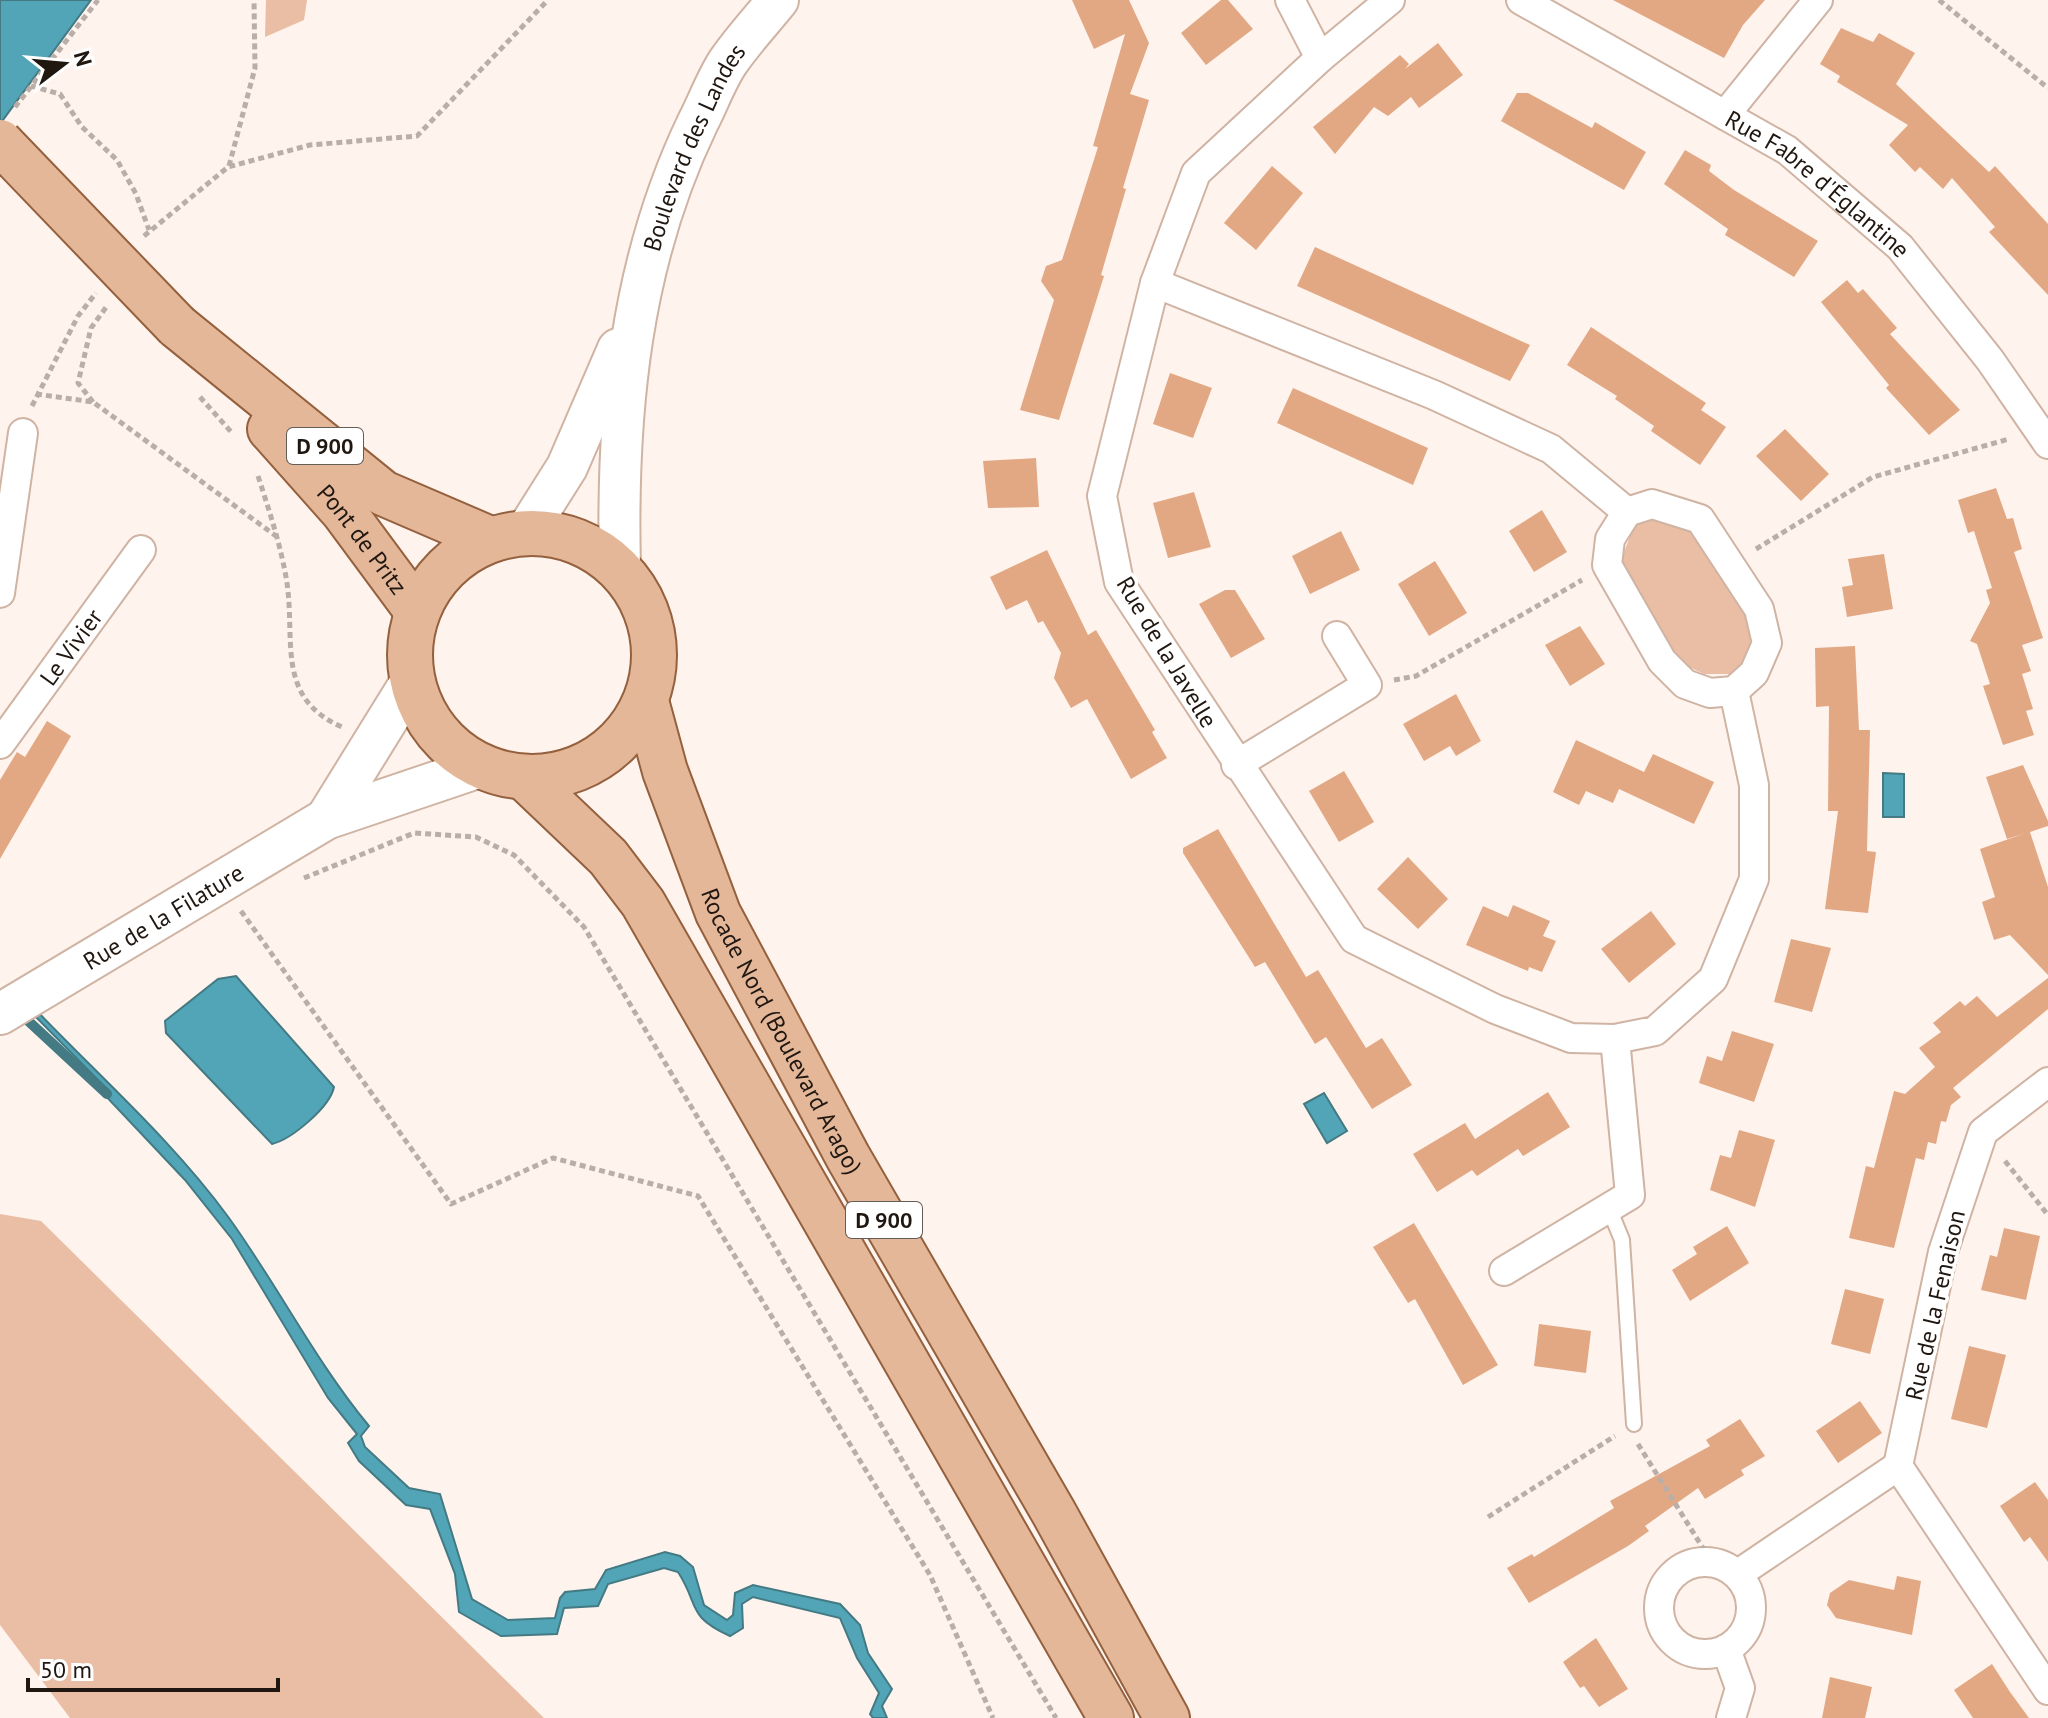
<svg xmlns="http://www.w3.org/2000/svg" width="2048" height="1718" viewBox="0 0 2048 1718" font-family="'PT Sans',sans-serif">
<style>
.green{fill:#e9bea4}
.water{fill:#52a5b6;stroke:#437a84;stroke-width:2}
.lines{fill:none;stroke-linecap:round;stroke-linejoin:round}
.stream{stroke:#437a84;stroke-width:10}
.building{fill:#e2a884}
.lane-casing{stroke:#cfb3a3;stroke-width:18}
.street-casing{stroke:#cfb3a3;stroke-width:32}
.secondary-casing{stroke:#cfb3a3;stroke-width:44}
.primary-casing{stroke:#94603d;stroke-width:48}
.path{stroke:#b9aea8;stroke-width:5;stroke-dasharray:6 4;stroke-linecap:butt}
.lane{stroke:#fff;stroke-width:14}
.street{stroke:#fff;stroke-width:28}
.secondary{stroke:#fff;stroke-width:40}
.primary{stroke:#e4b799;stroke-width:44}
.primary-bridge-casing{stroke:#94603d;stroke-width:48;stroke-linecap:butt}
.primary-bridge{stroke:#e4b799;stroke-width:44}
.labels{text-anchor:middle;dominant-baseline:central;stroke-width:7;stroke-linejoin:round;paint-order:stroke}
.shield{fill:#fff;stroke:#635d58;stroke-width:2}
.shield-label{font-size:22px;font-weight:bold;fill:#201711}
.street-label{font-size:24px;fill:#201711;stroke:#fff}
</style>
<rect width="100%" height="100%" fill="#fff3ed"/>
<path class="green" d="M266,0H307L304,20L265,37Z
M1661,517L1693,523L1750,621V656L1731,674H1704L1676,661L1619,565L1636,521Z
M0,1214L41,1221L544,1718H70L0,1625Z"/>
<path class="water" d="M0,0H91L0,124Z
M1883,773L1904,774V817H1883Z
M236,976L334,1087C330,1107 292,1139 272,1144L166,1033L165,1021L218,979Z
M33,1007C99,1076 173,1141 229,1218C278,1286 316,1362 369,1426L361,1436L365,1447L409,1488L440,1494L472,1599L508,1620L555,1618L560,1598L565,1592L595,1589L606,1570L665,1552L680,1556L693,1567L704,1605L727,1620L733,1615L735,1593L753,1585L840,1604L860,1625L868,1653L892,1689L882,1706L887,1718H873L870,1714L879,1693L857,1658L840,1618L753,1597L742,1604L743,1628L730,1636C686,1616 700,1606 678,1572L664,1568L608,1584L598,1606L564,1608L557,1634L501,1636L459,1612L455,1574L430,1509L406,1505L359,1461L348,1443L357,1434L328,1398L232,1239L185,1180L100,1090L106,1088L29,1010Z
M1324,1093L1347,1131L1327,1143L1304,1104Z"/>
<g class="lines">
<path class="stream" d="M24,1017L107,1094"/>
</g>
<path class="building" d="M1072,0H1129L1149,43L1130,94L1149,100L1123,188L1126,189L1101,275L1104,276L1059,420L1020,410L1054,300L1041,281L1046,266L1062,260L1098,147L1093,146L1125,34L1094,49Z
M1221,0H1228L1253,29L1206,65L1181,33Z
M1613,0H1765L1743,25L1724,58Z
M1841,28L1873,42L1879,33L1915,53L1896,84L1989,172L1995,166L2048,224V295L1989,232L1995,227L1952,178L1943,189L1920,167L1915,172L1889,145L1908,125L1837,82L1840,76L1820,64Z
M1438,43L1463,75L1419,108L1411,97L1388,116L1374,107L1335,154L1313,127L1400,55L1409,64L1405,69Z
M1517,93H1528L1592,128L1595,122L1646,152L1624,190L1501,121Z
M1685,150L1711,165L1709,171L1734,190L1818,241L1794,277L1725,235L1728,229L1664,184Z
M1272,166L1303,193L1256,250L1224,223Z
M1315,247L1530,345L1510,381L1297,286Z
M1847,280L1858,293L1863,289L1897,328L1890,334L1960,410L1929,435L1886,388L1889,385L1821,302Z
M1591,327L1706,403L1701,410L1726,427L1700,465L1651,431L1654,426L1615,399L1617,396L1567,365Z
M1170,373L1212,388L1193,438L1153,424Z
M1293,388L1428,448L1413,485L1277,423Z
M1785,429L1829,474L1801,501L1756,456Z
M1036,458L1039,507L988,508L983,461Z
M1996,488L2007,519L2013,518L2022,549L2014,552L2043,638L2022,645L2031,671L2022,674L2033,709L2026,711L2034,735L2003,745L1983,686L1990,684L1977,644L1970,641L1990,603L1986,590L1992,588L1974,531L1968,533L1958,500Z
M1194,492L1211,547L1168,558L1153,503Z
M1542,510L1567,552L1534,572L1509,531Z
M1341,531L1360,570L1310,594L1292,556Z
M1047,550L1088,635L1096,630L1155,730L1152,732L1167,758L1131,779L1087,699L1071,708L1054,678L1061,653L1043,621L1038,623L1027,600L1006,610L990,577Z
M1884,554L1893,609L1847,617L1842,587L1853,585L1848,559Z
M1435,561L1467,613L1429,636L1398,584Z
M1225,590H1235L1265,639L1231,658L1199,604Z
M1580,626L1605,664L1570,686L1545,645Z
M1855,646L1859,730H1870L1867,851L1876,852L1868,913L1825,909L1838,811H1828L1829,706L1816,707L1815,648Z
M1456,694L1481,741L1456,756L1450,746L1424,761L1403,724Z
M47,721L71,736L0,859V780L17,752L25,757Z
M1576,740L1644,772L1653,754L1714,782L1694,824L1619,789L1613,803L1586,791L1579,805L1553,792Z
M2023,765L2048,821V826L2030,832L2048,887V975L2010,935L1994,940L1982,902L1995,897L1980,849L2026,833L2007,839L1986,777Z
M1344,771L1374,822L1339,842L1309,791Z
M1218,829L1306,977L1318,970L1366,1048L1382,1038L1412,1085L1372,1109L1326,1037L1315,1044L1265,962L1255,967L1183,853V848Z
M1408,857L1448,899L1418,929L1377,889Z
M1513,905L1550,921L1543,936L1556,941L1542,972L1529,967L1528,971L1466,945L1483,906L1508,917Z
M1651,911L1676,944L1629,983L1601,949Z
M1791,939L1831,948L1812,1012L1774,1002Z
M2048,978V1009L1953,1088L1961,1097L1951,1105L1946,1122L1941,1121L1936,1144L1928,1142L1924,1160L1916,1158L1894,1248L1849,1238L1866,1166L1874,1168L1894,1091L1905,1094L1935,1067L1919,1048L1941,1032L1933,1023L1960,1001L1965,1006L1977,996L1997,1017Z
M1732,1031L1774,1044L1754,1102L1699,1083L1707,1056L1722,1061Z
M1548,1092L1570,1127L1523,1156L1518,1149L1477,1176L1472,1170L1437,1192L1413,1154L1465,1123L1475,1139Z
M1739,1130L1775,1140L1755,1207L1710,1190L1720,1155L1731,1158Z
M1414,1223L1498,1365L1463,1385L1415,1299L1408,1303L1373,1247Z
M1727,1226L1749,1263L1690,1301L1672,1270L1697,1254L1693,1247Z
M2004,1228L2040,1236L2026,1300L1981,1290L1990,1255L1997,1257Z
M1845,1289L1884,1299L1870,1354L1831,1344Z
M1539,1324L1591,1331L1586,1373L1534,1366Z
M1969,1346L2006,1355L1987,1428L1951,1419Z
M1860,1401L1882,1433L1838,1463L1816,1431Z
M1740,1419L1765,1456L1741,1470L1744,1475L1705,1499L1698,1488L1645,1526L1649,1531L1628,1546L1529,1603L1507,1568L1532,1554L1534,1557L1614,1508L1610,1501L1710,1446L1706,1440Z
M2035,1482L2048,1500V1562L2030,1537L2024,1542L2000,1506Z
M1897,1576L1921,1581L1912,1635L1836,1618L1827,1605L1830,1593L1849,1580L1894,1590Z
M1596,1638L1628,1689L1599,1707L1584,1686L1580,1688L1563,1662Z
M1992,1664L2010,1692L2029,1718H1973L1954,1690Z
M1830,1677L1872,1687L1865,1718H1822Z"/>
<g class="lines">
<defs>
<path id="lane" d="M1609,1208L1622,1240L1634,1424"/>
<g id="street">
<path d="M1290,0L1320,58"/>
<path d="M1390,0L1320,58L1196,173L1155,283L1102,496L1119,582L1354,939L1495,1009L1571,1038L1615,1039L1655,1031L1713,979L1754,879V785L1734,691"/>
<path id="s1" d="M1521,0L1787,150L1900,247L1990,360L2048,444"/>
<path d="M1725,115L1818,0"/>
<path d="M1155,283L1434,395L1551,449L1627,512"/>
<path d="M1652,504L1700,519L1759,609L1767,643L1754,673L1734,691L1710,693L1685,684L1662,661L1607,565L1610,539L1627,512Z"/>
<path d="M0,593L23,433"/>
<path id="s2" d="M0,744L141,550"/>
<path d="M1236,765L1367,685L1337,636"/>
<path d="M2048,1082L1983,1132L1943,1252L1898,1466L2048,1690"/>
<path d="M1504,1271L1630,1195L1615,1039"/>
<circle cx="1705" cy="1608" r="46"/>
<path d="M1738,1574L1898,1466"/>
<path d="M1726,1649L1740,1688L1731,1718"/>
</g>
<g id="secondary">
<path d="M526,532L567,467L618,349"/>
<path id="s3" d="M620,568C616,414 630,263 698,122C708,103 716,80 728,62C743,40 761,21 778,0"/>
<path d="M326,819L412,680"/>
<path id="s4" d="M0,1014L326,819L480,767"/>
</g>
<g id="primary">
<path d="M177,326L383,493L490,539"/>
<path id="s5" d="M270,429L343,511L417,611"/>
<circle cx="532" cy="655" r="122"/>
<path id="s6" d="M646,701L665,771L718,913L848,1157L1054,1513L1167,1718"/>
<path d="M525,778L608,857L643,903L1111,1718"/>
</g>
</defs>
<use href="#lane" class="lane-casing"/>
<use href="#street" class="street-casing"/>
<use href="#secondary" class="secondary-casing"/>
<use href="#primary" class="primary-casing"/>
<path class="path" d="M1939,0L2048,88
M31,86L60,94L82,127L117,160L136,194L149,230
M15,107L98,0
M229,166L255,68L254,0
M144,236L228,167L310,145L417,136L548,0
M36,394L93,402L276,536
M200,397L233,434
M93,402L78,383L91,328L107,306
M32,406L78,316L96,293
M258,476C269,510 280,543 286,577C297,637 273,697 342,727
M1756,549L1873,477L2009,439
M1394,680L1416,676L1582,580
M304,878L414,833L476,837L514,855L584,927L1056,1718
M241,911L451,1204L553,1158L698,1196L930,1575L993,1718
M2005,1161L2048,1215
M1638,1444L1711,1561
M1488,1517L1615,1436"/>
<use href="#lane" class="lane"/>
<use href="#street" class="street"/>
<use href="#secondary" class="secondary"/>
<use href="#primary" class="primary"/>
<defs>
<path id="primary-bridge" d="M0,142L177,326"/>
</defs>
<use href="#primary-bridge" class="primary-bridge-casing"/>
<use href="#primary-bridge" class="primary-bridge"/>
</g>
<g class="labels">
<g class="shield">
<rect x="287" y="428" width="76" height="36" rx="6"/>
<rect x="846" y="1202" width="76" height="36" rx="6"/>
</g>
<g class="shield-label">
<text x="325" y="446">D 900</text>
<text x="884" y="1220">D 900</text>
</g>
<g class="street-label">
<text stroke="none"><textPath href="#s3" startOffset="432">Boulevard des Landes</textPath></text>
<text stroke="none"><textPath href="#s1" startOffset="350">Rue Fabre d'Églantine</textPath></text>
<text stroke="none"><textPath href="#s5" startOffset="144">Pont de Pritz</textPath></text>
<text stroke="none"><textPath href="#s2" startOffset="120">Le Vivier</textPath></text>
<text transform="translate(1167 652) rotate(59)">Rue de la Javelle</text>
<text stroke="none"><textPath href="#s4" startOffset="190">Rue de la Filature</textPath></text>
<text stroke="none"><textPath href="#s6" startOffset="358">Rocade Nord (Boulevard Arago)</textPath></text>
<text transform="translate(1935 1305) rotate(-77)">Rue de la Fenaison</text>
</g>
</g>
<g transform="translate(64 64) rotate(74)" stroke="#ffffff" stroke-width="6" paint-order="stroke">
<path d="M0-6L14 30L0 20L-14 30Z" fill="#201711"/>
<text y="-12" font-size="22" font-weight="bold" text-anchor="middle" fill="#201711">N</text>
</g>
<path d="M28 1678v12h250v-12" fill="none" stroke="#201711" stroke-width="4"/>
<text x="40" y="1678" font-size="24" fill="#201711" stroke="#ffffff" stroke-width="6" paint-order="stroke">50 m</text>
</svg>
